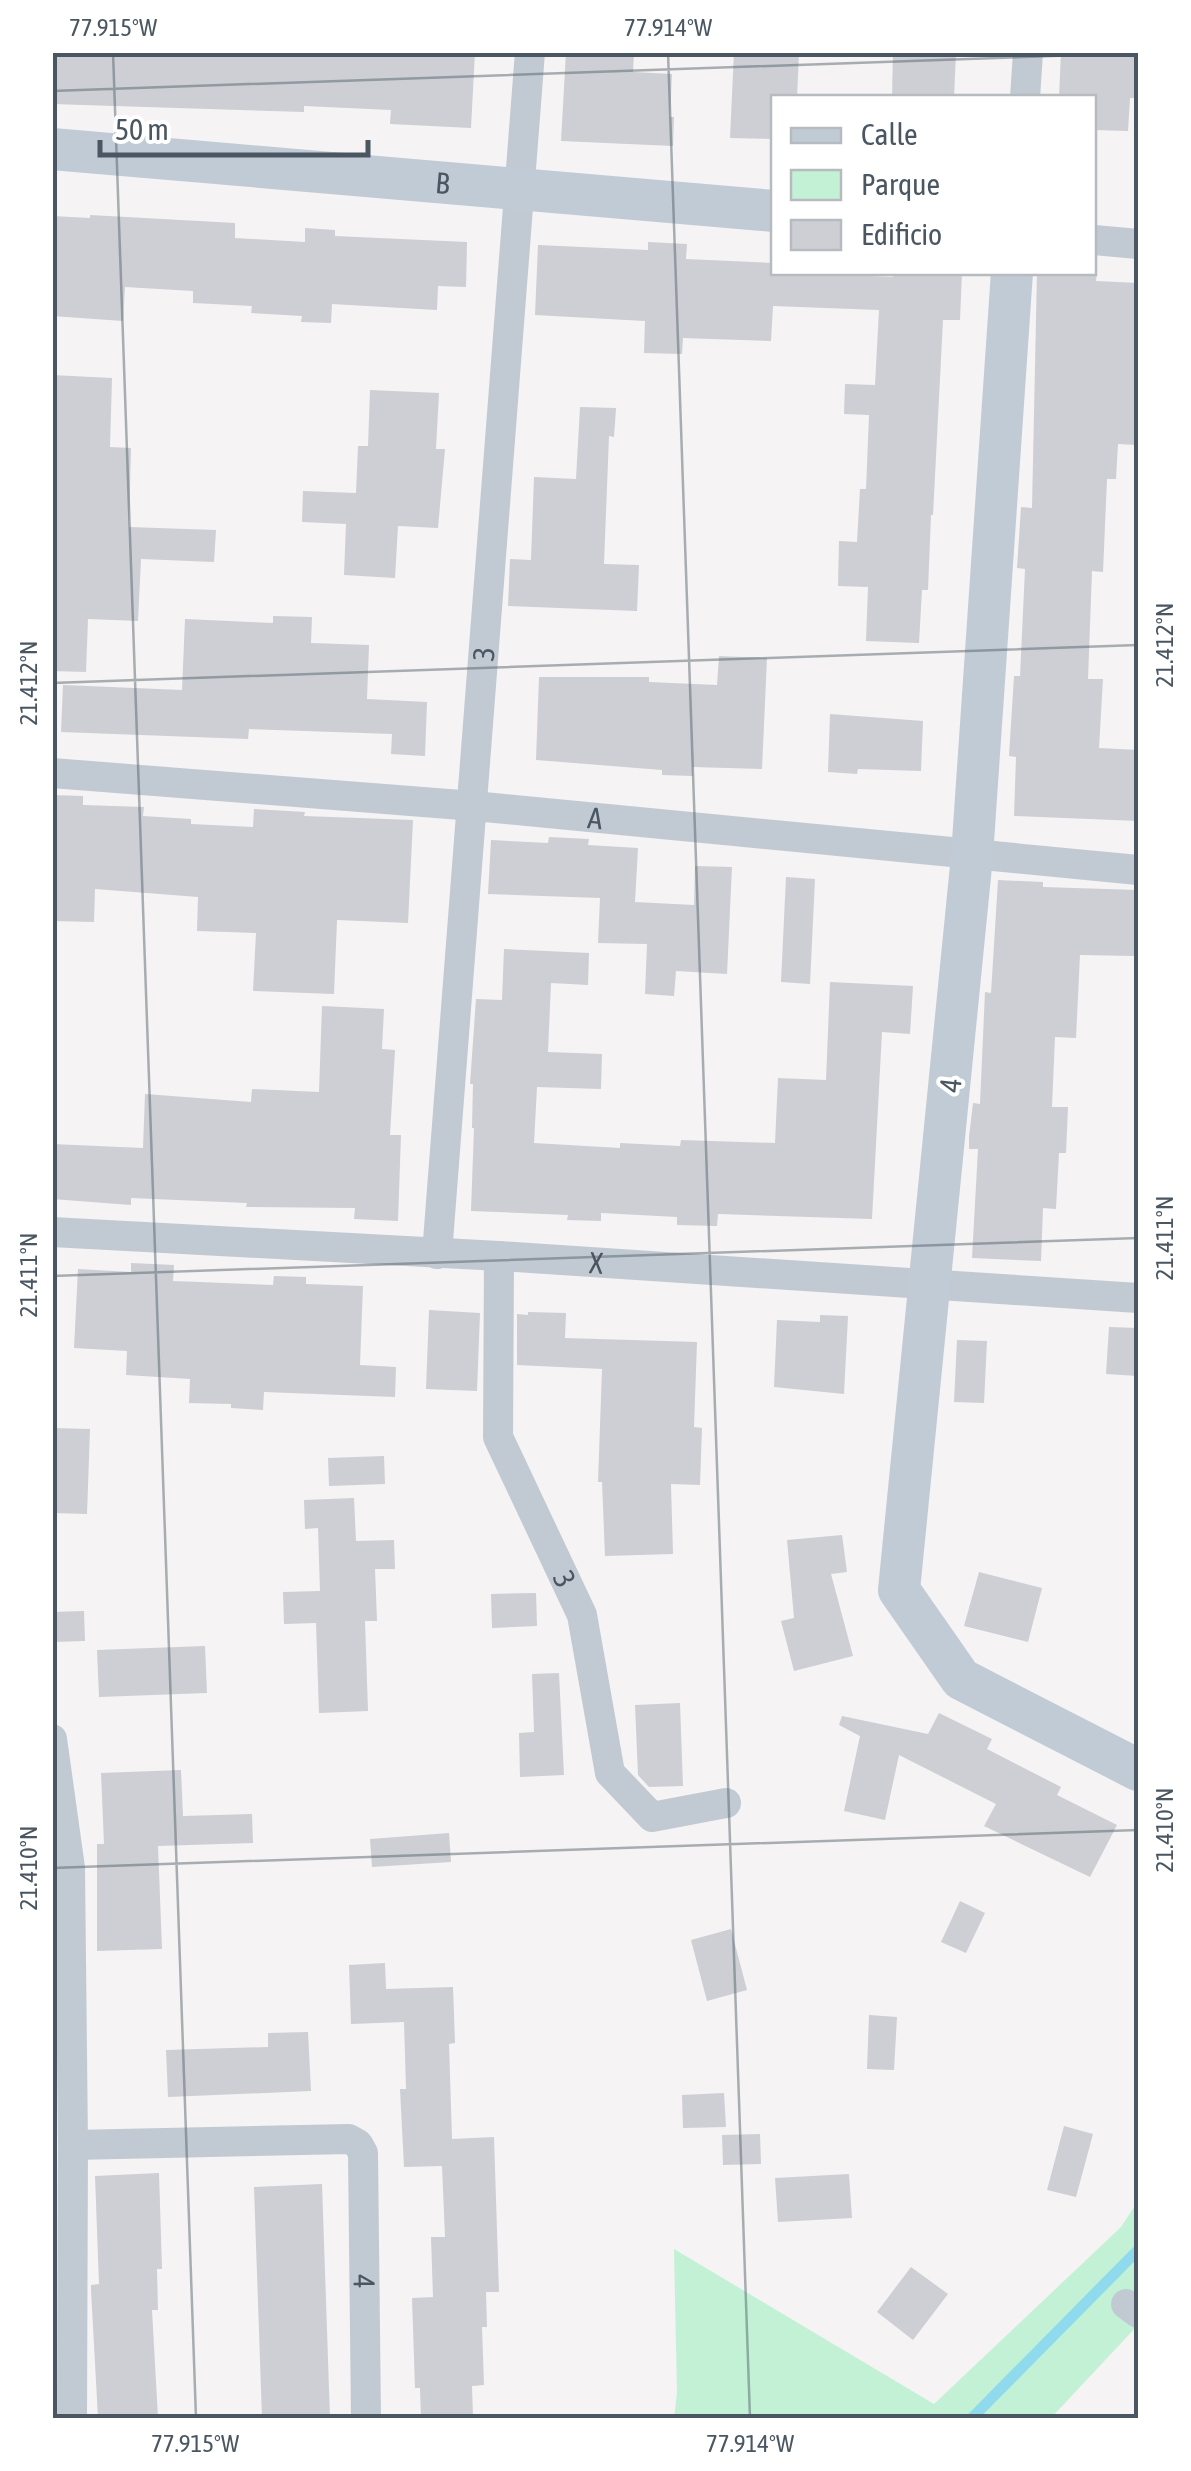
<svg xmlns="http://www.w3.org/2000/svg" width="1191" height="2471" viewBox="0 0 1191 2471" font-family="'Asap Condensed',sans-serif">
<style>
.green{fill:#c3f1d5}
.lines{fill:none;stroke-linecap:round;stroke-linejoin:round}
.stream{stroke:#90daee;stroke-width:11}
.building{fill:#cdcfd5}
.street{stroke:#c1cad2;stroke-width:30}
.secondary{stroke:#c1cbd6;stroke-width:42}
.ticks{fill:none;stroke:#4a5661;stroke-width:2.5;stroke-opacity:0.45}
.labels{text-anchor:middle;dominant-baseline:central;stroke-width:8;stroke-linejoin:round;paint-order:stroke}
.street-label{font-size:30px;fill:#4a5661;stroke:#fff}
.neatline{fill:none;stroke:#4a5661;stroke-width:4}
.ticks-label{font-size:25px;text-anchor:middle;fill:#4a5661}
</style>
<rect width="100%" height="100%" fill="#f5f3f3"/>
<path class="green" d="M1138,2201V2325L1051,2418H674L677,2393L674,2249L934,2404L1121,2227Z"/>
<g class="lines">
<path class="stream" d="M972,2418L1138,2250"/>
</g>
<path class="building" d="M52,52H475L471,128L390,124L391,110L304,106V112L52,104Z
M566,52H634L633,72L672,74L670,117H674L673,146L561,141Z
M734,52H799L797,98H774V139L730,138Z
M893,52H956L954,98H892Z
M1061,52H1138L1136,98H1130L1128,131L1094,130V98H1059Z
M90,215L235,223V238L305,242V228L335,230V236L467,242L466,287L438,286L437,310L332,304L331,323L301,322L302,316L251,313L252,306L193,303V291L125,287L123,321L52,316V216L90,218Z
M648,242L687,244L686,259L774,263V272L893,277V272H962L960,320H943L933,515H931L928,590H922L919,643L866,641L868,587L838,586L839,541L857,542L860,489H866L869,415L844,414L845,384L875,385L879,310L773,306L771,341L683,338L682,354L644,353L645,321L535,315L538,245L648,250Z
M1037,272H1097L1096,281L1138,283L1136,445L1118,444L1116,479H1107L1103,572L1092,571L1088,679H1103L1099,748L1138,750V821L1014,816L1016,757L1009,756L1014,676H1020L1025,569L1017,568L1021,507L1032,508Z
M52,375L112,378L110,447L131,448L129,527L216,530L214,562L141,559L138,621L88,619L86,672L52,671Z
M370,390L439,393L436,449H445L438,528L398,526L395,578L344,575L346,524L302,522L303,491L356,493L358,446H368Z
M580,407L616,408L614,437L609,436L604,564L639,565L637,611L508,606L510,559L531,560L534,477L576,479Z
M273,616L312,617L311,643L369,645L367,699L427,702L425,756L391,754L392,734L249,729L248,739L61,732L63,685L182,690L185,619L273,623Z
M719,656L767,658L762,769L693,767V776L662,775V770L536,760L539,677H649V682L717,685Z
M830,714L923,721L921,771L858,769L857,774L828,772Z
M52,795L83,796V805L144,807L143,816L191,819V824L253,827L254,809L305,812L304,816L413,820L408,923L337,920L334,994L253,991L256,933L197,931L198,897L95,889L94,922L52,921Z
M549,837L589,839L588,845L638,848L635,902L694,905L695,866L732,867L727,974L676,971L674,996L645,994L647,944L598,943L600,898L488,894L491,840L548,843Z
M786,877L815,879L810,984L781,982Z
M998,880L1043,882V887L1138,890L1135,956L1080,955L1076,1038L1055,1037L1052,1107H1068L1066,1153H1059L1056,1209L1043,1208L1041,1261L972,1258L978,1149H969V1137L973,1103L980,1104L985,992L991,993Z
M504,949L589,953L588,985L551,983L548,1052L602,1054L601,1089L537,1087L534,1143L620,1148V1143L680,1146L681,1140L775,1143L778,1078L826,1080L830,982L913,986L910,1034L882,1032L872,1219L718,1214L717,1226L677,1225V1217L601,1213V1221L567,1220L568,1215L471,1211L474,1128H472L473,1084H470L476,999L502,1000Z
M322,1006L384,1009L382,1049L395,1050L390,1135H401L398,1221L354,1219L355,1208L246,1207L247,1203L131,1198V1205L52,1199V1144L143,1148L145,1094L251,1102L252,1089L319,1092Z
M131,1263L174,1265L173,1281L273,1285L274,1276L306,1277V1284L363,1286L360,1365L396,1367L395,1397L264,1392L263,1410L231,1408V1404L189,1403L190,1379L126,1375L127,1351L74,1348L78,1269L131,1272Z
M429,1310L480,1313L477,1391L426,1389Z
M528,1312L566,1313L565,1338L697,1342L694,1427L702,1428L700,1485L671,1484L673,1554L605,1556L602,1482H598L602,1369L517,1365V1314L528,1315Z
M820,1315L848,1316L844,1394L774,1387L777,1320L820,1322Z
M1109,1327L1138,1328V1376L1106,1374Z
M957,1340L987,1341L984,1403L954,1402Z
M52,1428L90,1429L87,1514L52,1513Z
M384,1456L385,1484L329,1486L328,1458Z
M354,1498L356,1541L394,1540L395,1569H375L377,1621H365L368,1711L319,1713L316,1623L284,1624L283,1592L320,1591L318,1528L305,1529L304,1500Z
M842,1535L847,1572L831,1574L853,1656L794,1671L781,1621L794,1618L787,1540Z
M979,1572L1042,1588L1028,1642L964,1626Z
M536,1593L537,1626L492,1628L491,1594Z
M84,1611L85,1641L52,1642V1612Z
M205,1646L207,1693L99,1697L97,1650Z
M559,1673L564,1775L520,1777L519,1733L534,1732L532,1674Z
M680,1703L683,1786L649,1787L638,1775L635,1705Z
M939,1713L992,1739L987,1749L1061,1787L1057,1795L1117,1825L1090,1877L984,1826L996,1804L899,1755L885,1820L844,1811L860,1736L839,1725L842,1716L928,1734Z
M181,1770L183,1816L252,1814L253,1843L158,1846L162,1949L97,1951V1844H104L101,1773Z
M449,1833L451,1862L372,1867L370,1839Z
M960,1901L985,1913L966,1953L941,1942Z
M731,1929L747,1990L707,2001L691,1940Z
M385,1963L386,1989L453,1987L455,2043L449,2044L452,2139L494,2137L499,2292H486L487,2327H482L484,2385L472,2386L473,2418H421L420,2388H415L412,2298L433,2297L431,2237H445L442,2166L404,2167L400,2089H406L404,2022L351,2024L349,1965Z
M869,2015L897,2017L894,2070L867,2069Z
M308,2032L311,2091L168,2097L166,2050L268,2047V2033Z
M724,2093L726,2127L683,2128L682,2095Z
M1064,2126L1093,2134L1076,2197L1047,2190Z
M760,2134L761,2164L723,2165L722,2135Z
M159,2173L162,2269H157L158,2310H152L158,2418H98L91,2290V2285L99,2284L95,2176Z
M849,2174L852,2218L778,2222L775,2178Z
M322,2184L330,2418H262L254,2187Z
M911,2267L948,2294L913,2340L877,2312Z"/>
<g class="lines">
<g class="street">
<path d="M1025,98L1028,52"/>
<path d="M1094,240L1138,244"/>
<path id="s1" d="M52,773L474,806L1138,870"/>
<path id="s2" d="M52,1232L499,1256L1138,1298"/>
<path id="s3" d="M437,1254L530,52"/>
<path id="s4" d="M499,1256L498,1437L582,1615L610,1773L652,1817L726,1803"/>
<path d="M52,1739L70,1868L73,2145L72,2418"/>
<path id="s5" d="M73,2145L349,2139L358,2144L363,2153L366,2418"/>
<path d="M1126,2304L1138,2313"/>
</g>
<g class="secondary">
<path id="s6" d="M52,149L774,211"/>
<path d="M1012,272L972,856L899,1590L961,1679L1138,1770"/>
</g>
</g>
<path class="ticks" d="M113,52L196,2418M668,52L750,2418M52,91L1138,53M52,683L1138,645M52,1276L1138,1238M52,1868L1138,1830"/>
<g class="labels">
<g class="street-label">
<text stroke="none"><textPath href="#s6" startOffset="392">B</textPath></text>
<text stroke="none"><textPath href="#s3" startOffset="602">3</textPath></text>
<text stroke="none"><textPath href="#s1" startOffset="545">A</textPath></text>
<text transform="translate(950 1085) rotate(-84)">4</text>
<text stroke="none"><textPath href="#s2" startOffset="545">X</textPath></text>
<text stroke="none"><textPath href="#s4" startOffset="338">3</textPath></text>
<text stroke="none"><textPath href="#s5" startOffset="425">4</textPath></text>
</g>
</g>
<rect width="1191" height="2471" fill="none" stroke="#ffffff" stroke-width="110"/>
<rect x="771" y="95" width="325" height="180" fill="#ffffff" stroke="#b7bbc0" stroke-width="2.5"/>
<rect x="791" y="128" width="50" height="15" fill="#c1cbd6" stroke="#b7bbc0" stroke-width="2.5"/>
<text x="861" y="145" font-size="30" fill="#4a5661">Calle</text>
<rect x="791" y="170" width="50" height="30" fill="#c3f1d5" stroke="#b7bbc0" stroke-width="2.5"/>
<text x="861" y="195" font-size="30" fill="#4a5661">Parque</text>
<rect x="791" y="220" width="50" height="30" fill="#cdcfd5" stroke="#b7bbc0" stroke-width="2.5"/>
<text x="861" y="245" font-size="30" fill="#4a5661">Edificio</text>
<path d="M100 140v15h268v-15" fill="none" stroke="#4a5661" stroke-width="5"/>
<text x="115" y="140" font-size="30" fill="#4a5661" stroke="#ffffff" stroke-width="8" paint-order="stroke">50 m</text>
<rect x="55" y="55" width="1081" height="2361" class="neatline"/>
<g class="ticks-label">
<text x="113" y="36">77.915°W</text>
<text x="668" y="36">77.914°W</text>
<text transform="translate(1164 645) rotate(-90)" y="9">21.412°N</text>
<text transform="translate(28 683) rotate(-90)" y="9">21.412°N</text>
<text transform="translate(1164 1238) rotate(-90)" y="9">21.411°N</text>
<text transform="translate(28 1275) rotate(-90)" y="9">21.411°N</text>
<text transform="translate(1164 1830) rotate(-90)" y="9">21.410°N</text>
<text transform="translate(28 1868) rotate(-90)" y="9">21.410°N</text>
<text x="195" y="2452">77.915°W</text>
<text x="750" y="2452">77.914°W</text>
</g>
</svg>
